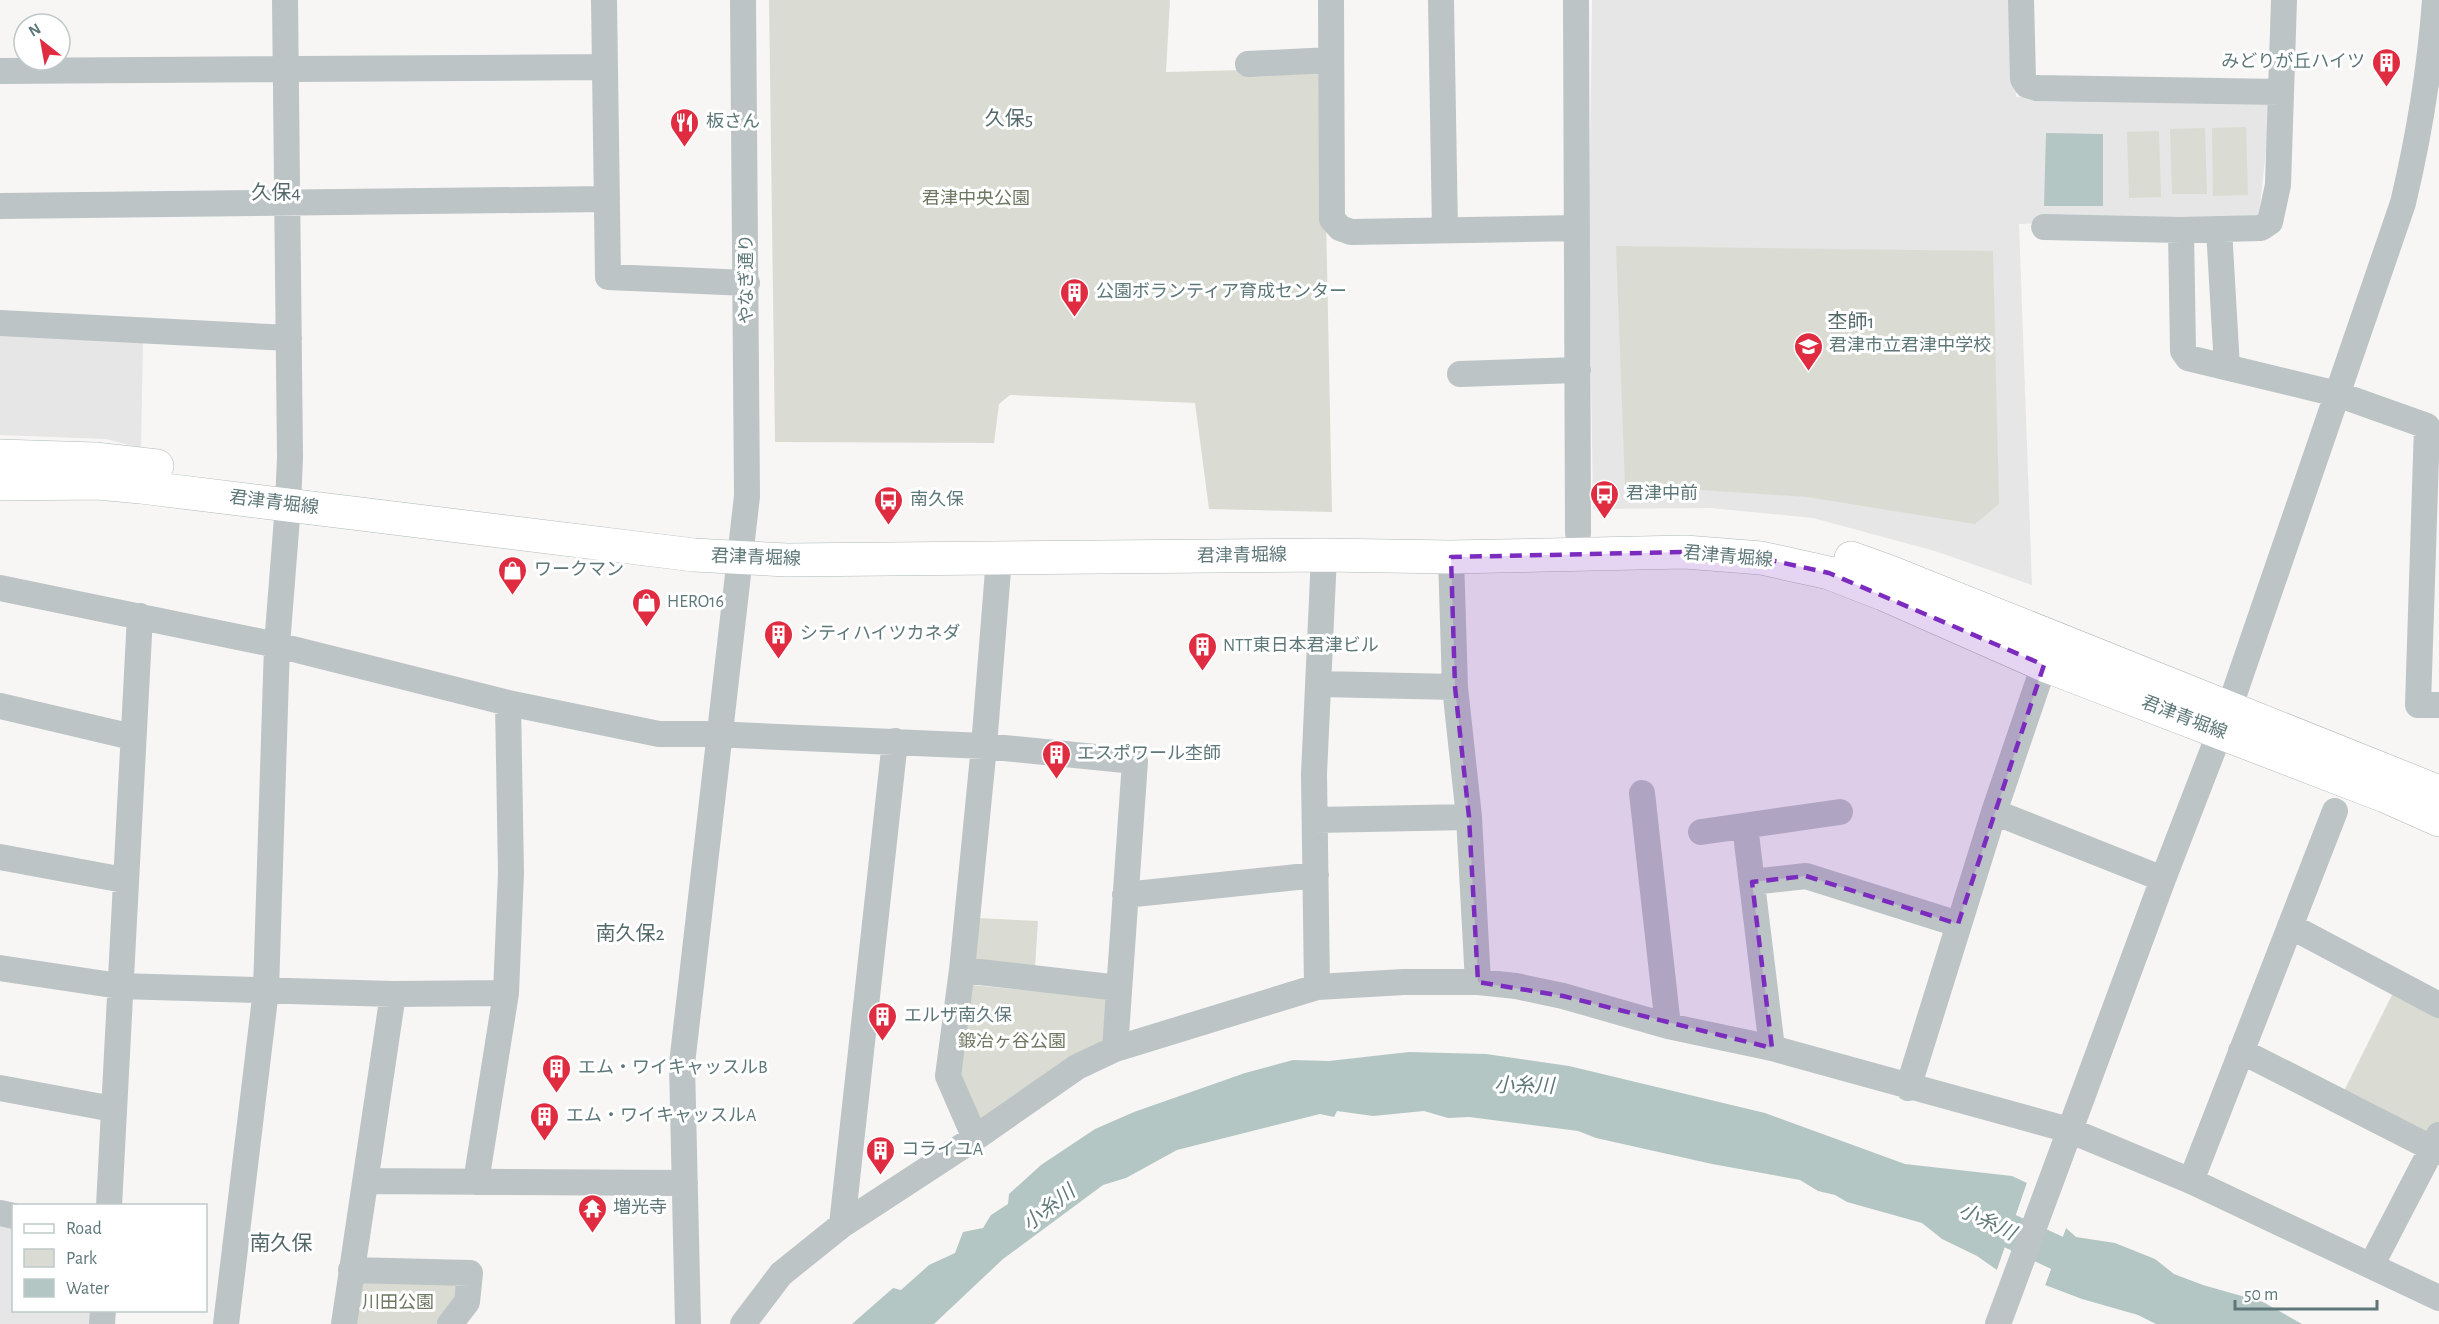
<svg xmlns="http://www.w3.org/2000/svg" width="2439" height="1324" viewBox="0 0 2439 1324" font-family="'Alegreya Sans','Noto Sans JP',sans-serif">
<style>
.built{fill:#e5e6e5}
.green{fill:#dadcd3}
.water{fill:#b4c6c4}
.pier{fill:#f7f6f4}
.lines{fill:none;stroke-linecap:round;stroke-linejoin:round}
.river{stroke:#b4c6c4;stroke-width:34}
.major-casing{stroke:#b0b8b9;stroke-width:34}
.minor{stroke:#bcc4c5;stroke-width:26}
.major{stroke:#fff;stroke-width:33}
.marked{fill:#7b2cbf;fill-opacity:0.2;stroke:#7b2cbf;stroke-width:4.5;stroke-dasharray:12 8;stroke-linejoin:round}
.labels{text-anchor:middle;dominant-baseline:central;stroke-width:6;stroke-linejoin:round;paint-order:stroke}
.poi-label{font-size:18px;fill:#5e7779;stroke:#fff;text-anchor:start}
.park-label{font-size:18px;fill:#6d7761;stroke:#fff}
.street-label{font-size:18px;fill:#5e7779;stroke:#fff}
.neighbourhood-label{font-size:20px;fill:#54686a;stroke:#fff}
.water-label{font-size:20px;font-style:italic;fill:#5e7977;stroke:#fff}
.quarter-label{font-size:21px;fill:#54686a;stroke:#fff}
</style>
<rect width="100%" height="100%" fill="#f7f6f4"/>
<path class="built" d="M1592,0H2011L2016,97L2271,104L2259,215L2019,224L2032,585L1935,551L1813,518L1710,508L1593,509L1589,237Z
M0,334L143,340L141,448L106,439L0,435Z
M0,1221L13,1223L14,1310L91,1311L90,1324H0Z"/>
<path class="green" d="M769,0H1170L1166,72L1323,68L1332,512L1209,509L1195,403L1010,395L999,404L994,443L775,442Z
M2246,127L2248,195L2213,196L2212,128Z
M2205,128L2207,194H2172L2170,129Z
M2159,131L2161,197L2129,198L2127,132Z
M1616,246L1993,251L1999,504L1975,524L1807,497L1625,485Z
M978,918L1038,921L1035,968L981,964L974,958Z
M971,985L1110,998L1109,1039L985,1125L974,1121L956,1080Z
M2396,994L2439,1016V1122L2434,1132L2422,1135L2344,1091L2392,995Z
M359,1280L454,1282L458,1287V1298L438,1324H349Z"/>
<path class="water" d="M2046,133L2103,134V206H2044Z
M1409,1052L1486,1054L1569,1066L1765,1113L1905,1164L2012,1176L2027,1183L1997,1270L1977,1256L1942,1239L1922,1223L1847,1202L1835,1195L1818,1191L1800,1180L1712,1164L1596,1138L1578,1131L1469,1117L1448,1118L1424,1111L1373,1116L1337,1111L1334,1117L1320,1114L1177,1150L1126,1178L1103,1185L1003,1259L934,1324H852L893,1288L901,1290L929,1265L955,1253L963,1232L983,1228L991,1215L1008,1204L1009,1194L1041,1165L1095,1129L1134,1112L1245,1073L1293,1060L1329,1061Z
M2066,1228L2076,1237L2115,1243L2155,1259L2174,1274L2203,1285L2263,1302L2302,1324H2156L2138,1315L2082,1299L2045,1285Z"/>
<path class="pier" d="M2028,1180L2030,1184L1999,1271L1996,1273Z
M2064,1225H2067L2044,1288L2042,1284Z"/>
<g class="lines">
<path class="river" d="M1967,1211L2100,1273"/>
<defs>
<path id="major" d="M0,456L95,459L157,466
M0,484L98,483L141,487L694,555L787,560L1324,555L1451,557L1685,552L1761,558L1829,573L1883,594L2044,665L2385,796L2439,820
M1851,558L1890,572L2439,792"/>
</defs>
<use href="#major" class="major-casing"/>
<path class="minor" d="M604,0L608,277L747,283
M1331,0L1332,219L1340,228L1351,232L1577,228
M1441,0L1445,230
M1576,0L1578,533
M2021,0L2023,79L2027,85L2037,88L2281,92
M1248,64L1331,60
M0,71L605,67
M0,206L607,199
M2044,227L2181,230L2261,228L2270,222L2278,185L2284,0
M2219,229L2227,367
M2181,230L2183,351L2188,358L2337,394L2427,426L2418,705H2439
M0,323L289,338
M1460,374L1578,370
M1451,557L1455,687L1469,817L1478,982
M0,588L277,645L508,703L659,734H713L984,746L1135,761L1115,1049
M1320,684L1455,687
M0,706L132,737
M1642,793L1668,1026
M1994,812L2163,879
M1315,820L1469,817
M1745,826L1772,1048
M1701,832L1840,812
M0,857L124,880
M1752,882L1806,876L1958,924
M1125,895L1316,875
M2290,926L2439,1005
M0,968L119,986L393,994L506,993
M962,970L1119,988
M1317,987L1314,774L1324,555
M2241,1051L2439,1152
M0,1088L113,1109
M1908,1088L1994,812L2044,665
M975,1138L948,1076L962,970L984,746L999,558
M366,1181L685,1183
M2191,1181L2335,811
M476,1182L506,993L511,873L508,703
M109,1206L140,616
M0,1213L14,1216
M842,1225L895,741
M2371,1266L2439,1135
M351,1270L470,1273L467,1302L450,1324
M102,1324L103,1310
M226,1324L266,990L277,645L288,505L290,457L285,0
M344,1324L393,994
M688,1324L682,1064L747,496L743,0
M743,1324L781,1274L842,1225L975,1138L1077,1067L1115,1049L1317,987L1404,982H1478L1516,986L1563,996L1668,1026L1772,1048L2069,1130L2191,1181L2439,1298
M1998,1324L2163,879L2230,706L2403,203C2419,136 2430,69 2435,0"/>
<use href="#major" class="major"/>
</g>
<path class="marked" d="M1685,552L1761,558L1829,573L2044,665L1958,924L1806,876L1752,882L1772,1048L1563,996L1478,982L1469,817L1455,687L1451,557Z"/>
<defs>
<symbol id="building-pin" viewBox="-11 -11 22 30"><path d="M0 17L-7.5 6A9.5 9.5 0 1 1 7.5 6Z" fill="#e02c41" stroke="#fff"/><path d="M-4-6H4V6H1V3H-1V6H-4ZM-2.5-4.3h1.7v1.8h-1.7ZM.8-4.3h1.7v1.8H.8ZM-2.5-1h1.7V.8h-1.7ZM.8-1h1.7V.8H.8Z" fill="#fff"/></symbol>
<symbol id="restaurant-pin" viewBox="-11 -11 22 30"><path d="M0 17L-7.5 6A9.5 9.5 0 1 1 7.5 6Z" fill="#e02c41" stroke="#fff"/><path d="M-5-6h1v4h1v-4h1v4h1v-4h1v5L-1.5 .5V6h-2V.5L-5-1ZM5-6V6H3V1.5H1.5Q1.5-4 5-6Z" fill="#fff"/></symbol>
<symbol id="school-pin" viewBox="-11 -11 22 30"><path d="M0 17L-7.5 6A9.5 9.5 0 1 1 7.5 6Z" fill="#e02c41" stroke="#fff"/><path d="M0-5L7-2L0 1L-7-2ZM-4 1L0 2.5L4 1V4Q0 6-4 4Z" fill="#fff"/></symbol>
<symbol id="bus-pin" viewBox="-11 -11 22 30"><path d="M0 17L-7.5 6A9.5 9.5 0 1 1 7.5 6Z" fill="#e02c41" stroke="#fff"/><path d="M-5-6H5V4H4V6H2V4H-2V6H-4V4H-5ZM-3.5-4V0h7V-4ZM-3.5 1.2v1.5H-2V1.2ZM2 1.2v1.5H3.5V1.2Z" fill="#fff"/></symbol>
<symbol id="shop-pin" viewBox="-11 -11 22 30"><path d="M0 17L-7.5 6A9.5 9.5 0 1 1 7.5 6Z" fill="#e02c41" stroke="#fff"/><path d="M-5-2.5h2.3a2.7 3.5 0 0 1 5.4 0H5L5.5 6h-11ZM-1.5-2.5h3a1.5 2.3 0 0 0-3 0Z" fill="#fff"/></symbol>
<symbol id="temple-pin" viewBox="-11 -11 22 30"><path d="M0 17L-7.5 6A9.5 9.5 0 1 1 7.5 6Z" fill="#e02c41" stroke="#fff"/><path d="M0-6L5-2H3V0L6.5 2.5H4V6H1.5V3h-3V6H-4V2.5H-6.5L-3 0V-2H-5Z" fill="#fff"/></symbol>
</defs>
<g fill-rule="evenodd">
<use href="#building-pin" x="2370" y="46" width="33" height="45"/>
<use href="#restaurant-pin" x="668" y="106" width="33" height="45"/>
<use href="#building-pin" x="1058" y="276" width="33" height="45"/>
<use href="#school-pin" x="1792" y="330" width="33" height="45"/>
<use href="#bus-pin" x="1588" y="478" width="33" height="45"/>
<use href="#bus-pin" x="872" y="484" width="33" height="45"/>
<use href="#shop-pin" x="496" y="554" width="33" height="45"/>
<use href="#shop-pin" x="630" y="586" width="33" height="45"/>
<use href="#building-pin" x="762" y="618" width="33" height="45"/>
<use href="#building-pin" x="1186" y="630" width="33" height="45"/>
<use href="#building-pin" x="1040" y="738" width="33" height="45"/>
<use href="#building-pin" x="866" y="1000" width="33" height="45"/>
<use href="#building-pin" x="540" y="1052" width="33" height="45"/>
<use href="#building-pin" x="528" y="1100" width="33" height="45"/>
<use href="#building-pin" x="864" y="1134" width="33" height="45"/>
<use href="#temple-pin" x="576" y="1192" width="33" height="45"/>
</g>
<g class="labels">
<g class="poi-label">
<text x="2365" y="62" text-anchor="end">みどりが丘ハイツ</text>
<text x="706" y="122">板さん</text>
<text x="1096" y="292">公園ボランティア育成センター</text>
<text x="1829" y="346">君津市立君津中学校</text>
<text x="1626" y="494">君津中前</text>
<text x="910" y="500">南久保</text>
<text x="534" y="570">ワークマン</text>
<text x="667" y="602">HERO16</text>
<text x="800" y="634">シティハイツカネダ</text>
<text x="1223" y="646">NTT東日本君津ビル</text>
<text x="1077" y="754">エスポワール杢師</text>
<text x="904" y="1016">エルザ南久保</text>
<text x="578" y="1068">エム・ワイキャッスルB</text>
<text x="566" y="1116">エム・ワイキャッスルA</text>
<text x="901" y="1150">コライユA</text>
<text x="613" y="1208">増光寺</text>
</g>
<g class="park-label">
<text x="976" y="199">君津中央公園</text>
<text x="1012" y="1042">鍛冶ヶ谷公園</text>
<text x="398" y="1303">川田公園</text>
</g>
<g class="street-label">
<text transform="translate(747 279) rotate(-90)">やなぎ通り</text>
<text transform="translate(274 503) rotate(7)">君津青堀線</text>
<text transform="translate(1242 556) rotate(-1)">君津青堀線</text>
<text transform="translate(1728 557) rotate(5)">君津青堀線</text>
<text transform="translate(756 558) rotate(2)">君津青堀線</text>
<text transform="translate(2184 718) rotate(21)">君津青堀線</text>
</g>
<g class="neighbourhood-label">
<text x="1009" y="119">久保5</text>
<text x="276" y="193">久保4</text>
<text x="1851" y="322">杢師1</text>
<text x="630" y="934">南久保2</text>
</g>
<g class="water-label">
<text transform="translate(1524 1086) rotate(1)">小糸川</text>
<text transform="translate(1049 1208) rotate(-38)">小糸川</text>
<text transform="translate(1987 1222) rotate(25)">小糸川</text>
</g>
<g class="quarter-label">
<text x="281" y="1243">南久保</text>
</g>
</g>
<rect x="12" y="1204" width="195" height="108" fill="#ffffff" stroke="#bfc9c9" stroke-width="1.5"/>
<rect x="24" y="1224" width="30" height="9" fill="#ffffff" stroke="#bfc9c9" stroke-width="1.5"/>
<text x="66" y="1234" font-size="18" fill="#5e7779">Road</text>
<rect x="24" y="1249" width="30" height="18" fill="#dadcd3" stroke="#bfc9c9" stroke-width="1.5"/>
<text x="66" y="1264" font-size="18" fill="#5e7779">Park</text>
<rect x="24" y="1279" width="30" height="18" fill="#b4c6c4" stroke="#bfc9c9" stroke-width="1.5"/>
<text x="66" y="1294" font-size="18" fill="#5e7779">Water</text>
<g transform="translate(42 42) rotate(329)"><circle r="28" fill="#ffffff" stroke="#bfc9c9" stroke-width="1.5"/>
<path d="M0-4.5L10 22L0 15L-10 22Z" fill="#e02c41"/>
<text y="-9" font-size="16" font-weight="bold" text-anchor="middle" fill="#5e7779">N</text>
</g>
<path d="M2235 1300v9h142v-9" fill="none" stroke="#5e7779" stroke-width="3"/>
<text x="2244" y="1300" font-size="18" fill="#5e7779" stroke="#ffffff" stroke-width="4.5" paint-order="stroke">50 m</text>
</svg>
